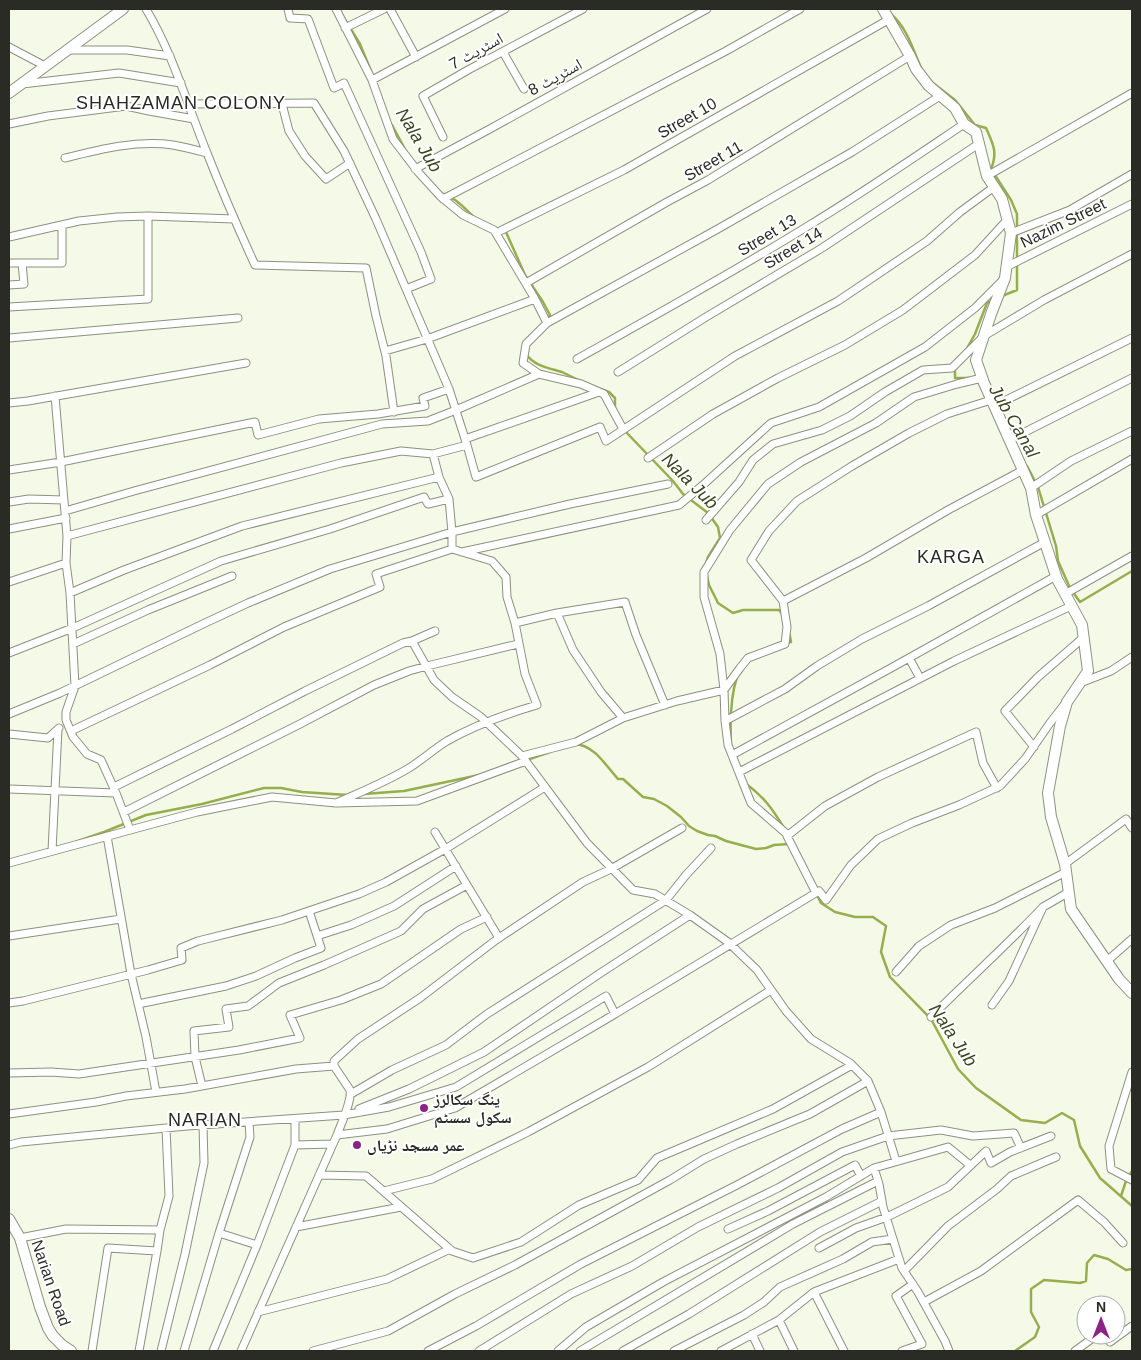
<svg xmlns="http://www.w3.org/2000/svg" width="1141" height="1360" viewBox="0 0 1141 1360" font-family="Helvetica,'Noto Naskh Arabic',sans-serif">
<style>
.lines{fill:none;stroke-linecap:round;stroke-linejoin:round}
.stream{stroke:#97ae4e;stroke-width:2.5}
.street-casing{stroke:#8c9180;stroke-width:9}
.secondary-casing{stroke:#8c9180;stroke-width:12}
.street{stroke:#fff;stroke-width:7}
.secondary{stroke:#fff;stroke-width:10}
.poi-dot{fill:#8d2286;stroke:#fff;stroke-width:2}
.labels{text-anchor:middle;dominant-baseline:central;stroke-width:4;stroke-linejoin:round;paint-order:stroke}
.street-label{font-size:16px;fill:#292b24;stroke:#fff}
.poi-label{font-size:16px;font-weight:bold;fill:#292b24;stroke:#fff;text-anchor:start}
.neighbourhood-label{font-size:18px;letter-spacing:1px;fill:#292b24;stroke:#fff}
.water-label{font-size:18px;font-style:italic;fill:#3d471f;stroke:#fff}
</style>
<rect width="100%" height="100%" fill="#f4fae7"/>
<g class="lines">
<path class="stream" d="M891,14C908,29 913,50 922,70
M344,18L360,44L371,71
M929,80L955,100L975,125L986,128C993,144 998,152 991,169L1011,200L1017,214V290L1002,296
M392,125L406,151
M441,193C455,197 464,208 474,217
M503,231L506,232L525,275L543,302L550,315L547,319
M966,350L975,334L987,303L992,301
M526,354C534,366 549,368 562,372C568,375 574,378 581,381
M955,367V378H969
M595,387L609,392L615,398V409
M625,431L673,481L683,494L708,513L718,527L720,538L708,557L706,563
M1027,466L1038,487L1056,546L1058,561L1070,588L1080,602L1132,571
M707,576L709,585L718,603L733,613L743,610H779L783,615
M787,643L791,642L789,631
M576,744C595,746 606,766 618,779H623L643,797L654,799L667,806L681,817L689,826L697,831L708,835L715,836L726,841L756,849L766,848L774,845L789,844
M731,744C730,722 730,698 737,677
M527,760L550,752
M745,783C764,797 772,808 784,828
M364,794L404,791L479,775
M75,842L104,832L146,815L202,804L264,788H281L302,792L332,794L348,795
M817,895L821,903L835,912L855,917H873L886,926L881,952L890,977L931,1019L958,1069L976,1088L1021,1120L1045,1123L1062,1113L1074,1120L1080,1146L1100,1178L1132,1206
M1121,1196L1126,1181L1132,1171
M1015,1351L1035,1337L1039,1327L1031,1312V1289L1044,1280L1080,1283L1086,1281L1087,1263L1094,1255L1108,1259L1126,1270L1132,1269"/>
<defs>
<path id="street" d="M146,9C173,54 187,104 207,153C222,191 238,228 255,265L366,268L376,316L386,356L394,412
M288,9L290,18L308,19L334,88L344,83L421,252L431,279L406,289
M336,9L372,80L393,139L419,173L440,196L463,215L494,230L535,299L547,323L526,344L523,363L539,374L581,384L604,394L623,429
M390,9L416,57
M345,28L384,9
M9,47L45,66
M67,50H127L170,56
M503,52L524,89
M372,80L505,9
M22,84L119,73L181,83
M188,104L314,103L344,151L376,219L449,389L467,445L476,477L600,427L606,441L735,356L838,301L927,241L960,212L994,187
M282,104L289,131L305,156L326,179L350,163
M9,124L48,116L126,106L149,111L194,119
M443,137L423,96L468,70L583,9
M65,158C101,149 136,140 173,145C184,147 196,150 207,153
M415,169L488,130L707,9
M987,176L1132,93
M443,199L726,51L800,9
M496,233L624,170L888,20
M1011,233L1070,210L1132,174
M9,237L79,221L117,217L148,216L234,219
M9,263H22
M1006,267L1132,204
M526,283L667,202L708,180L910,56
M9,285L24,284L22,263H62V225
M9,307L148,299V216
M547,323L716,230L852,152L940,96
M9,338L238,318
M385,351L427,339L535,299
M577,359C654,316 732,273 808,226C861,194 912,159 964,124
M618,372L706,317L822,248L980,143
M55,396L67,536
M9,403L28,401L246,363
M994,406L1132,338
M465,439L599,392
M1009,440L1132,378
M433,454L467,445
M648,458L713,414L778,378L845,345L903,310L975,255L1007,220
M9,470L61,462L255,422L258,435L319,419L378,414L425,406L423,398L449,389
M1031,488L1071,461L1132,431
M9,502L29,499L64,500
M65,511L134,491L382,424L428,421L456,410L539,374
M1036,515L1132,459
M706,520L739,482L753,460L773,444L822,430L850,416L885,392L923,370L952,368L984,336L1044,300L1132,254
M9,529L66,518
M462,552L679,505L703,485L771,423L819,407L925,347L975,308L1002,281
M66,563L67,536L341,463L401,451L433,454L439,477L449,499L452,532V549L492,561L506,577L507,597L515,623L525,674L537,705C506,714 475,725 447,741C434,749 422,760 409,768C386,782 361,792 336,803
M9,582L66,563L70,593L75,686L66,712V720L73,737L87,754L101,760L116,793L130,830L197,812L272,797L336,803L417,801L526,761
M70,593L124,570L242,526L439,477
M1065,594L1132,556
M783,601L751,560L769,531L797,501L852,466L909,433L947,414L991,400
M557,613L625,602L636,635L665,705
M515,623L557,613L573,650L601,692L623,718L677,701L724,690L720,654L704,597V572L730,530L768,484L801,462L876,423L914,397L957,384L982,378
M412,641L434,680L452,697L481,717L522,756L587,843L633,890L655,894L690,915L728,942L757,970L786,1011L811,1039L850,1063L868,1081L881,1112L896,1161
M73,644L148,610L232,576
M9,653L75,627L221,561L330,529L424,497L428,504L449,499
M909,658L920,678
M1080,683L1111,671L1132,657
M9,714L60,693L205,623L248,603L330,569L452,532L570,504L668,484
M725,721L785,689L817,666L862,639L928,606L1045,542
M71,731L210,665L284,627L380,587L376,574L452,549
M9,734L48,738L59,728
M1034,747L1005,711L1038,677L1084,637
M732,755L891,668L1056,576
M522,756L576,742L623,718
M739,772L954,661L1071,606
M114,787L232,729L305,691L403,643L412,641L435,631
M9,789L116,793
M124,812L300,724L374,685L409,671L427,666L518,644
M435,832L499,938
M788,835L751,803L728,745L725,721L724,690L740,668L748,658L785,644L787,627L783,601L866,558L948,510L1023,470
M107,836L131,974L146,1037L156,1092
M52,851L58,729
M9,863L134,829
M1065,864L1126,819L1132,828
M816,893L787,836L825,806L878,777L976,732L983,763L997,788
M9,936L121,919
M317,936L351,925L394,906L456,866
M1107,961L1132,939
M896,972L919,946L951,925L995,908L1066,872
M9,1003L23,1001L148,970L182,960L181,948L198,941L282,920L359,894L386,882L447,848L545,787
M138,1004L226,986L256,976L295,958L321,948L309,911
M992,1005L1009,981L1043,907L1069,892
M615,1014L819,891L826,900L851,865L878,839L912,823L959,805L1000,786L1025,759L1050,723L1064,705
M931,1017C968,980 1007,945 1043,907
M1132,1072L1109,1146L1111,1169L1132,1180
M9,1073L51,1072L79,1074L239,1050L300,1038L290,1015L341,1000L381,984L461,929L487,917
M202,1086L195,1057L194,1031L229,1027L226,1009L248,1006L279,983L324,965L401,931L423,909L467,885
M351,1094L392,1070L446,1045L487,1014L666,900L686,875L711,848
M359,1109L409,1089L484,1052L602,972L690,915
M9,1114L96,1102L126,1096L185,1089L296,1069L334,1066
M295,1119V1145
M9,1145L21,1142L187,1126L344,1115L389,1107L456,1087L606,996L615,1014L455,1108L387,1129L337,1135
M874,1168L879,1184L883,1207L902,1268L918,1292L945,1341L949,1351
M319,1175L366,1176L452,1251L473,1258L521,1242L579,1205L638,1180L657,1158L773,1109L852,1065
M384,1191L432,1179L528,1132L648,1067L771,990
M296,1227L401,1207
M728,1229L768,1211L855,1165L861,1176
M160,1230L169,1196L166,1128
M219,1233L250,1137L249,1122
M20,1238L66,1229L160,1230L157,1251
M257,1245L295,1145L333,1144
M819,1248L856,1228L887,1217L948,1187L986,1151L991,1163L1010,1152L1051,1136
M904,1271L948,1226L997,1189L1011,1176L1056,1157
M814,1292L844,1351
M924,1302L981,1271L1078,1200L1104,1222L1123,1243
M258,1312L387,1279L450,1249
M779,1320L794,1351
M752,1334L760,1351
M1105,1335L1110,1342L1132,1326
M92,1351L108,1248L157,1251L139,1351
M161,1351L185,1254L204,1163L203,1125
M184,1351L219,1233L257,1245L213,1351
M241,1351L337,1135C341,1124 352,1101 350,1090L334,1066V1061L358,1039L420,998L496,940L583,882L611,869L682,828
M313,1351L388,1331L455,1294L515,1265L670,1180L704,1159L737,1144L810,1114L868,1081
M428,1351L476,1326L581,1264L737,1185L842,1129L881,1112
M479,1351L571,1294L632,1266L698,1227L778,1188L842,1152L888,1136L941,1130L973,1136L1014,1133L1021,1148
M558,1351L586,1327L663,1282L826,1197L874,1168L948,1147L970,1165
M580,1351L793,1224L878,1181
M623,1351L689,1314L820,1232L882,1201
M674,1351L744,1315L764,1302L780,1287L843,1259L872,1242L893,1239
M721,1351L779,1320L814,1292L899,1259
M902,1351L922,1344L896,1296L913,1284
M1075,1351L1097,1335"/>
<path id="secondary" d="M883,9L910,56L916,69L929,86L955,108L964,124L976,132L987,176L1002,199L1011,233L1005,278L991,314L976,360L984,383L1031,488L1036,515L1057,579L1082,625L1088,671L1067,702L1060,726L1048,793L1051,817L1065,864L1071,909L1119,979L1132,993
M9,93L123,9
M9,1219L20,1238L40,1307L48,1328L53,1336L62,1345L71,1351"/>
</defs>
<use href="#street" class="street-casing"/>
<use href="#secondary" class="secondary-casing"/>
<use href="#street" class="street"/>
<use href="#secondary" class="secondary"/>
</g>
<g class="poi-dot">
<circle cx="424" cy="1108" r="5"/>
<circle cx="357" cy="1145" r="5"/>
</g>
<g class="labels">
<g class="street-label">
<text transform="translate(476 51) rotate(-29)">اسٹریٹ 7</text>
<text transform="translate(555 77) rotate(-29)">اسٹریٹ 8</text>
<text transform="translate(687 118) rotate(-30)">Street 10</text>
<text transform="translate(713 161) rotate(-30)">Street 11</text>
<text transform="translate(1063 223) rotate(-26)">Nazim Street</text>
<text transform="translate(767 235) rotate(-31)">Street 13</text>
<text transform="translate(793 248) rotate(-31)">Street 14</text>
<text transform="translate(51 1283) rotate(71)">Narian Road</text>
</g>
<g class="poi-label">
<text x="434" y="1099">ینگ سکالرز<tspan x="434" dy="18">سکول سسٹم</tspan></text>
<text x="367" y="1145">عمر مسجد نڑیاں</text>
</g>
<g class="neighbourhood-label">
<text x="181" y="103">SHAHZAMAN COLONY</text>
<text x="951" y="557">KARGA</text>
<text x="205" y="1120">NARIAN</text>
</g>
<g class="water-label">
<text transform="translate(419 140) rotate(59)">Nala Jub</text>
<text transform="translate(1014 421) rotate(60)">Jub Canal</text>
<text transform="translate(690 481) rotate(45)">Nala Jub</text>
<text transform="translate(953 1035) rotate(56)">Nala Jub</text>
</g>
</g>
<rect width="1141" height="1360" fill="none" stroke="#292b24" stroke-width="20"/>
<g transform="translate(1101 1320)"><circle r="24" fill="#ffffff" stroke="#a9aaa7"/>
<path d="M0-4L9 19L0 12L-9 19Z" fill="#8d2286"/>
<text y="-8" font-size="14" font-weight="bold" text-anchor="middle" fill="#292b24">N</text>
</g>
</svg>
